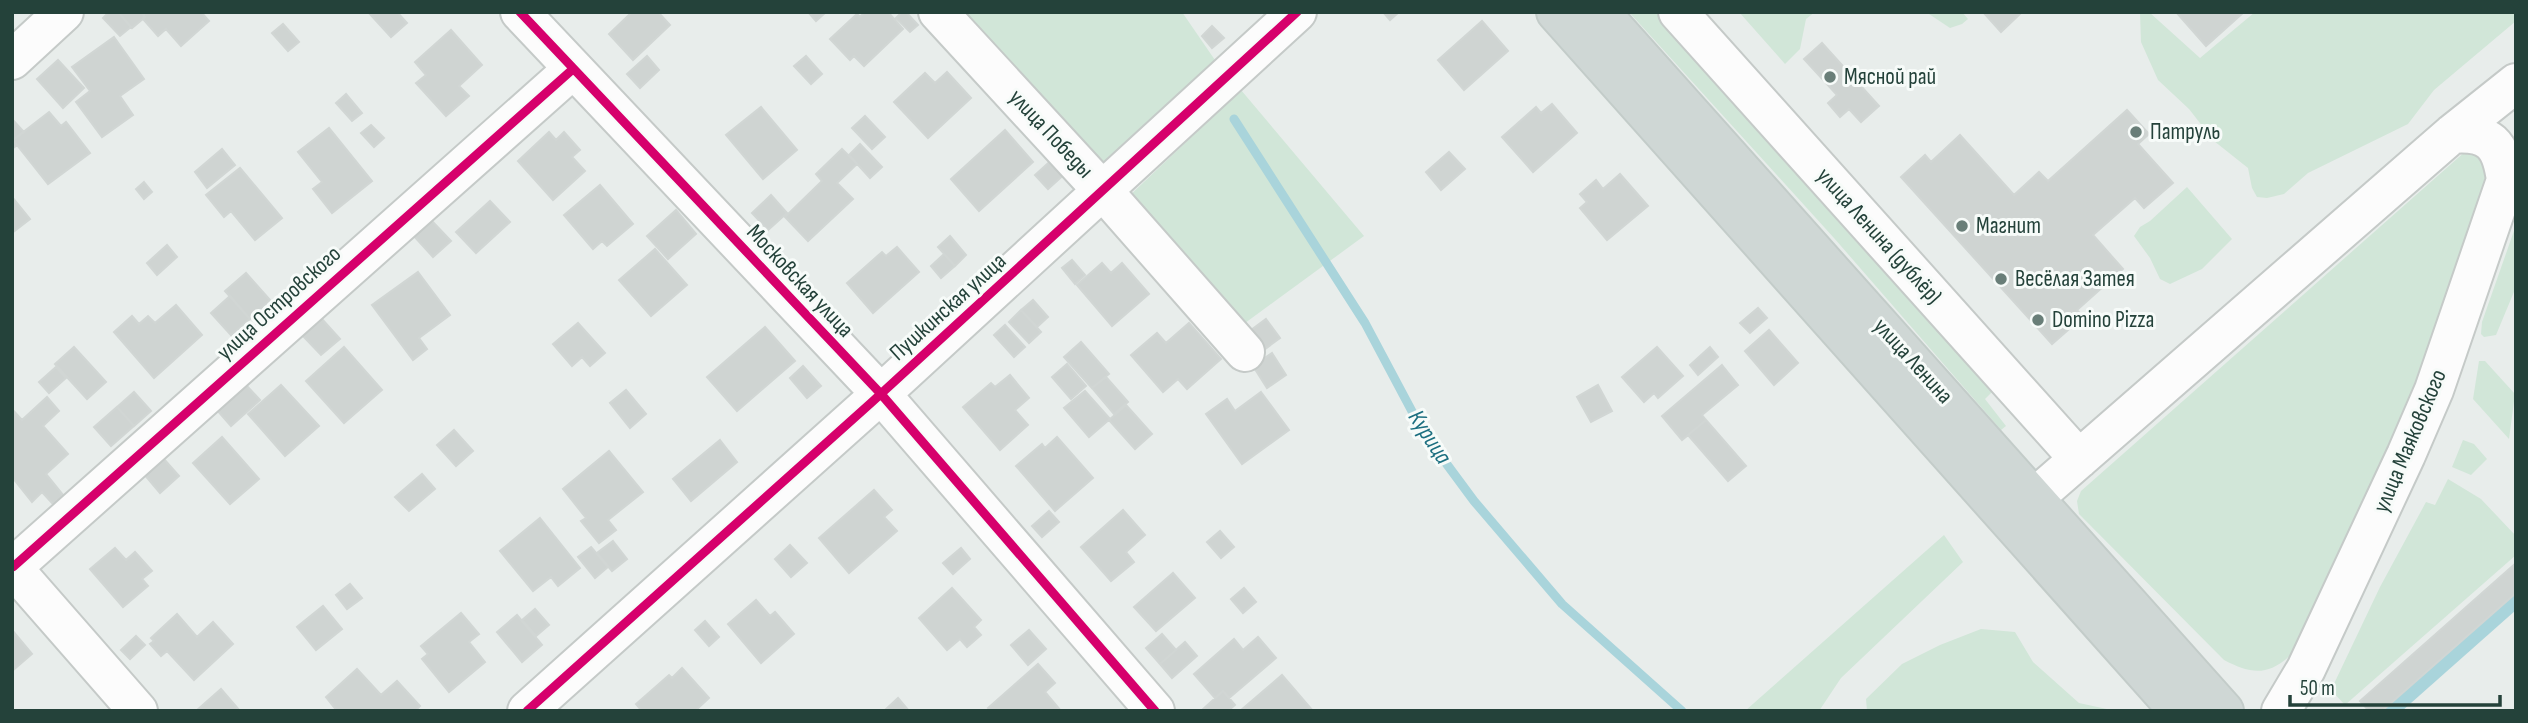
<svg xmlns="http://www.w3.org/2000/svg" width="2528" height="723" viewBox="0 0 2528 723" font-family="'Sofia Sans Condensed',sans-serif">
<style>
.green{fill:#d1e6d8}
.water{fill:#a9d4db}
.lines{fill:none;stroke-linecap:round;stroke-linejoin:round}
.stream{stroke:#a9d4db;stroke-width:9}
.building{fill:#cfd4d2;stroke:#d1d6d4;stroke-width:2}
.minor-casing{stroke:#c5cac8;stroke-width:42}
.major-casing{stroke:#c3ccc9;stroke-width:42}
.minor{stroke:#fcfcfc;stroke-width:38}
.major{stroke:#cfd7d5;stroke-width:38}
.cycleway-casing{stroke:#f7fbf9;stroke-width:13}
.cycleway{stroke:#d6006c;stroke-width:9}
.poi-dot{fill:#697e78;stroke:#f7fbf9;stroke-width:2.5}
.labels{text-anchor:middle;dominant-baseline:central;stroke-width:6;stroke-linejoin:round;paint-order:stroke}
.poi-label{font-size:23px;fill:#24423a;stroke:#f7fbf9;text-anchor:start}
.street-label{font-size:23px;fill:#24423a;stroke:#f7fbf9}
.water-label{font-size:24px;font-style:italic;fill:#1c6f80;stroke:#f7fbf9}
</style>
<rect width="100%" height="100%" fill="#e8edeb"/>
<path class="green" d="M949,12H1182L1217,63L1100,169Z
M1629,12H1661L1995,389L1985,399L2006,426L2001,430L1834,238Z
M1739,12H1815L1806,19L1800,49L1785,64Z
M1926,12H1962L1968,19L1962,24L1950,28Z
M2140,12H2149L2200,58L2255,12H2516V21L2434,90L2408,124L2308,173L2284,194L2267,198L2257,197L2252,188L2248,168L2214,141L2189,109L2158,80L2141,42Z
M1241,90L1364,236L1241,326L1126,199Z
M2467,150H2476L2489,176L2399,429L2294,652C2269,676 2253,675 2224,660L2079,514L2077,501L2081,491Z
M2187,187L2232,239L2202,269L2170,284L2160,279L2150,258L2134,236L2140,227L2150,221Z
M2516,225V287L2496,335L2484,337L2481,334L2482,322Z
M2479,361H2485L2515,394L2509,439L2473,399Z
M2463,440L2474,444L2487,459L2471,475L2452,467Z
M2448,479L2481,499L2516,536V555L2345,705L2331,690L2380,587L2426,502L2435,505Z
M1944,535L1963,562L1841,678L1819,711H1745Z
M1981,629L2015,632L2033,662L2079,703L2116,711H1867L1866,699L1902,664L1940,645Z"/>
<path class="water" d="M2516,593V610L2402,711H2382Z"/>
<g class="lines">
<path class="stream" d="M1234,119L1365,323L1423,432L1474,501L1562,604L1682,711"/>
</g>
<path class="building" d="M109,12H118L131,27L120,36L103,18Z
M118,12H141L145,17L132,28Z
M145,12H201L209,21L181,46L166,29L158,36L143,19Z
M368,12H397L407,23L391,37Z
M632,12H658L670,25L633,60L609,34Z
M808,12H826L816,21Z
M865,12H888L903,29L864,66L854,56L850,60L830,39L857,14L860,17Z
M902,12H906L918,25L910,32L896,18Z
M1383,12H1399L1390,20Z
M1983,12H2022L2001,32Z
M2176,12H2244L2206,46Z
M1482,21L1508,51L1464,90L1438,60Z
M283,24L299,42L288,51L272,33Z
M1212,26L1224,38L1212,48L1202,36Z
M451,30L482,65L459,86L469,96L446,116L416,83L426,75L415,62Z
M114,37L144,79L120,96L133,115L102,137L76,102L90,91L72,67Z
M1822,43L1879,106L1861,122L1849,109L1840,117L1828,103L1837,95L1804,59Z
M647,56L659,70L640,88L627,74Z
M806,56L822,74L811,84L794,66Z
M58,60L84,88L63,108L37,79Z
M947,72L971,98L928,138L894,102L925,73L935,83Z
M346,94L362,113L352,121L336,103Z
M1552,104L1577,133L1533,172L1502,137L1536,107L1541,113Z
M761,107L797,150L763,179L726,135Z
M2127,110L2149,134L2138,144L2173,183L2144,208L2135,198L2093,235L2123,269L2077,310L2083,317L2052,344L1901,177L1925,155L1931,162L1960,135L2014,195L2039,172L2048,181Z
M49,112L61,126L66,122L90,153L48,184L13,140Z
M865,116L885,137L872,149L852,128Z
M12,119L24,132L13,140L17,145L12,149Z
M371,125L384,138L374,147L361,133Z
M329,128L372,181L332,213L313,189L322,182L298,152Z
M1005,130L1033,162L979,211L951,179Z
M549,132L556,140L564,132L580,150L572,157L585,171L553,200L518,161Z
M860,144L882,167L870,178L849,155Z
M222,149L235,165L207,188L195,172Z
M842,149L857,164L837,183L853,199L808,241L785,217L822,181L816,174Z
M1449,152L1465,169L1441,190L1426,172Z
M1055,157L1068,171L1048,189L1035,175Z
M240,168L282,218L255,240L231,211L224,217L206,195Z
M1620,174L1648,206L1607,240L1580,208L1587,202L1580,194L1596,180L1603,189Z
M144,182L152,192L144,199L136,189Z
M600,185L633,224L607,246L602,241L593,249L564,215Z
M771,195L787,213L768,230L752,213Z
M12,197L30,219L12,233Z
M490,201L510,222L476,253L456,232Z
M676,210L696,234L668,259L647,236Z
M431,220L451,241L433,257L413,235Z
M950,236L966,255L955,266L938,247Z
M167,245L177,257L157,275L147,263Z
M897,247L919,272L873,313L847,283L882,252L886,256Z
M655,249L687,285L651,316L619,280Z
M944,254L955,266L941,278L931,266Z
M1072,260L1085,275L1075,284L1062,268Z
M1102,263L1111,273L1122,263L1149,294L1112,326L1077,285Z
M418,272L450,315L419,338L427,349L413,360L372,305Z
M246,273L270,300L250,319L225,291Z
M230,296L250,319L231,335L211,313Z
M1033,300L1048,317L1037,327L1021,310Z
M176,305L202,335L154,378L114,332L132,316L139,324L148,316L155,323Z
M1758,308L1767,318L1750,333L1740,323Z
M1021,310L1041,332L1029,343L1009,322Z
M321,318L340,339L321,355L302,335Z
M1266,319L1280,338L1261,352L1247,333Z
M578,323L605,353L590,366L582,357L572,366L553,344Z
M1189,323L1221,359L1187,389L1178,379L1163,392L1131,355L1157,333L1166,343Z
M1005,325L1025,347L1014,357L994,335Z
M765,327L795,361L737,411L707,377Z
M1769,330L1798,363L1774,385L1745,351Z
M1081,342L1109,374L1092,388L1064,357Z
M74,347L106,382L87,399L55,364Z
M344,347L382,390L344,423L306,381Z
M1657,347L1683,376L1658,398L1654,393L1644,402L1622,377Z
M1710,347L1718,357L1698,375L1690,365Z
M1272,353L1286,375L1267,388L1253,366Z
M1067,364L1086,386L1071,399L1052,377Z
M1722,365L1738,385L1702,415L1706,420L1682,440L1662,416Z
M803,366L821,386L807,398L790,378Z
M56,367L66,378L49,393L39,382Z
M1010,375L1029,398L1015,410L1028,425L1000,450L963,407L991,383L995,387Z
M1106,377L1128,402L1114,414L1092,388Z
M246,385L260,400L231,426L217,410Z
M281,385L319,426L285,456L248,414Z
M1598,385L1612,411L1591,422L1577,397Z
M626,390L646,414L630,428L610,403Z
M1085,391L1110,419L1089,437L1064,408Z
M134,392L151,411L134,426L117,407Z
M1261,392L1289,430L1242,464L1206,414L1227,399L1235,411Z
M47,397L59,411L43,426L68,454L46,474L63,495L53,504L42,492L32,502L12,477V409L22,420Z
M1126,405L1152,434L1135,449L1109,420Z
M117,407L134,426L111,446L94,427Z
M1706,420L1746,466L1728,481L1688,435Z
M454,430L473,451L456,466L437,445Z
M222,437L259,479L230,504L193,463Z
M1057,437L1093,478L1055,511L1016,466L1042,444L1045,448Z
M720,440L737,462L691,501L673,479Z
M609,451L643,492L608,520L616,530L599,543L581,521L586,518L563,489Z
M163,458L179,476L160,493L144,474Z
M422,474L435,489L409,511L395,497Z
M874,490L892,510L884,517L897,531L849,573L819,538Z
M1123,510L1145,535L1126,552L1134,562L1111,581L1081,547Z
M1049,511L1059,522L1042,537L1032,526Z
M540,518L580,568L558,586L551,577L533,591L500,551Z
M1220,531L1234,547L1221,558L1207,542Z
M613,541L627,559L612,571L597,553Z
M790,545L807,563L791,577L775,559Z
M591,547L608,567L595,578L578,557Z
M115,548L126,560L135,552L152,571L142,579L148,586L123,607L90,569Z
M961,548L970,559L953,574L943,563Z
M2516,563V593L2382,711H2369L2360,701Z
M1173,573L1195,598L1156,631L1134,607Z
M350,584L362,598L347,609L336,595Z
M952,588L981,620L974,627L981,635L967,647L960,639L947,650L919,618Z
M1244,588L1256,602L1243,613L1231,599Z
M756,600L770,616L775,612L794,634L761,663L728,624Z
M323,606L342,629L316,650L297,627Z
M535,609L549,625L536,636L522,620Z
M461,613L479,634L469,642L485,662L449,692L422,659L428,654L421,646Z
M177,614L197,637L213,622L233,644L194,680L167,651L161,656L150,644L154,641L151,638Z
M517,615L542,645L522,662L497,632Z
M705,621L719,637L709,646L695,630Z
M12,630L32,654L12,671Z
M1029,630L1046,649L1028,665L1011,645Z
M1162,634L1176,650L1160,664L1146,648Z
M136,636L145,645L130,659L121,650Z
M1258,637L1276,658L1229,698L1223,691L1215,698L1194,674L1234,639L1243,650Z
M1185,642L1197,656L1172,678L1160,664Z
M1038,664L1055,683L1045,692L1061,711H991L988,708Z
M682,668L709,698L695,711H642L636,704L669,675L672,678Z
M357,669L381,695L397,681L420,706L415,711H337L326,697Z
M1282,675L1313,711H1240Z
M221,689L240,711H196Z
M1223,691L1235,705L1228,711H1201Z
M898,698L909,711H884Z"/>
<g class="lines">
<defs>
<path id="minor" d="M520,12L881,394L1155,711
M938,12L1112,201L1245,352
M1678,12L2079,459
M12,60L64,12
M2452,134C2490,131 2501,144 2506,180
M2010,519L2452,134L2516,83
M12,567L138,711
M13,567L573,69
M527,711L872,402L1297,12
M2281,711L2306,669L2406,455L2434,390L2506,180L2516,162"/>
<path id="major" d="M1556,12L2179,711
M1600,12L2224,711"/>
</defs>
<use href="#minor" class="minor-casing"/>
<use href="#major" class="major-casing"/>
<use href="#minor" class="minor"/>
<use href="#major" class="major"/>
<defs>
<path id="cycleway" d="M520,12L881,394L1155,711
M13,567L573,69
M527,711L872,402L1297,12"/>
</defs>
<use href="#cycleway" class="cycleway-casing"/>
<use href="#cycleway" class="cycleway"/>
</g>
<g class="poi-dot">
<circle cx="1830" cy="77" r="7"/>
<circle cx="2136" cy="132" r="7"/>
<circle cx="1962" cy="226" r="7"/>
<circle cx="2001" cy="279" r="7"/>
<circle cx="2038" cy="320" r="7"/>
</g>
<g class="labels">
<g class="poi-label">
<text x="1844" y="77">Мясной рай</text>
<text x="2150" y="132">Патруль</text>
<text x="1976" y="226">Магнит</text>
<text x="2015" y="279">Весёлая Затея</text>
<text x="2052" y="320">Domino Pizza</text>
</g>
<g class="street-label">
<text transform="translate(1051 134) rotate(47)">улица Победы</text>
<text transform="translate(1879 236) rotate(48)">улица Ленина (дублёр)</text>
<text transform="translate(800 281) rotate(47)">Московская улица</text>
<text transform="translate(279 303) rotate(-42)">улица Островского</text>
<text transform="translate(948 307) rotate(-42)">Пушкинская улица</text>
<text transform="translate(1913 361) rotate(48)">улица Ленина</text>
<text transform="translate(2410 441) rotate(-67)">улица Маяковского</text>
</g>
<g class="water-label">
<text transform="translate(1430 437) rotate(57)">Курица</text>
</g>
</g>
<rect width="2528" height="723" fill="none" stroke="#24423a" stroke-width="28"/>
<path d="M2290 695v10h210v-10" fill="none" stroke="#24423a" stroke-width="3.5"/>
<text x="2300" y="695" font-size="21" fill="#24423a" stroke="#f7fbf9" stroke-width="5" paint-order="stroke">50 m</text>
</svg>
